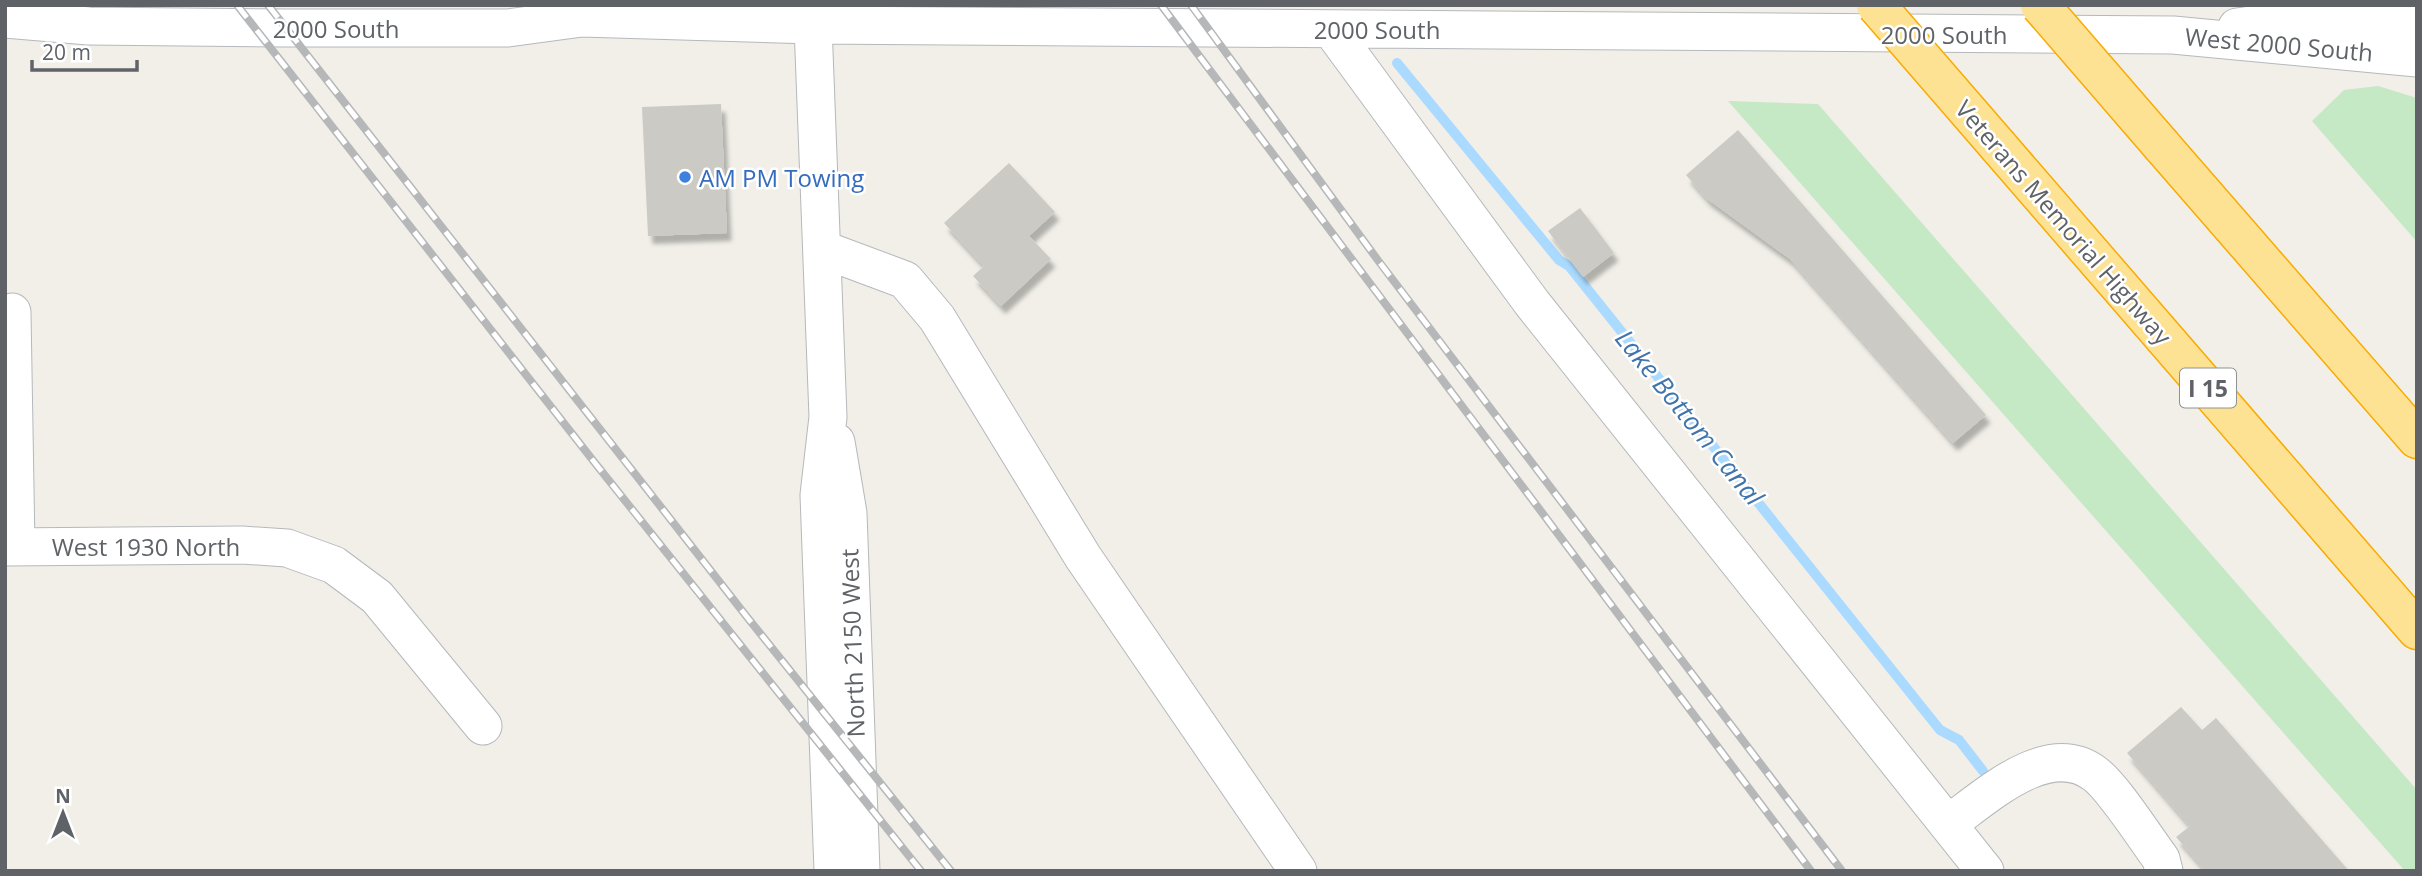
<svg xmlns="http://www.w3.org/2000/svg" width="2422" height="876" viewBox="0 0 2422 876" font-family="'Open Sans',sans-serif">
<style>
.green{fill:#c5e8c5}
.lines{fill:none;stroke-linecap:round;stroke-linejoin:round}
.stream{stroke:#aadaff;stroke-width:10}
.building{fill:#cccac5;filter:url(#shadow)}
.minor-casing{stroke:#b5b8bc;stroke-width:39}
.highway-casing{stroke:#f9ab00;stroke-width:41}
.minor{stroke:#fff;stroke-width:37}
.highway{stroke:#fde293;stroke-width:38}
.rail-casing{stroke:#b6b7b8;stroke-width:8}
.rail{stroke:#fff;stroke-width:5;stroke-dasharray:16;stroke-linecap:butt}
.highway-bridge-casing{stroke:#f9ab00;stroke-width:41;stroke-linecap:butt}
.highway-bridge{stroke:#fde293;stroke-width:38}
.shop-dot{fill:#3f7fe0;stroke:#fff;stroke-width:2.5}
.labels{text-anchor:middle;dominant-baseline:central;stroke-width:5;stroke-linejoin:round;paint-order:stroke}
.shield{fill:#fff;stroke:#8f9295;stroke-width:2}
.shield-label{font-size:23px;font-weight:bold;fill:#5f6368}
.street-label{font-size:24px;fill:#5f6368;stroke:#fff}
.shop-label{font-size:24px;fill:#366cbe;stroke:#fff;text-anchor:start}
.water-label{font-size:26px;font-style:italic;fill:#4174aa;stroke:#fff}
</style>
<defs>
<filter id="shadow"><feDropShadow dx="4.5" dy="8" stdDeviation="2" flood-color="#0004"/></filter>
</defs>
<rect width="100%" height="100%" fill="#f1efe8"/>
<path class="green" d="M2378,86L2417,98V242L2312,121L2344,90Z
M1728,101L1818,104L2417,790V871H2405Z"/>
<g class="lines">
<path class="stream" d="M1397,63L1559,260L1569,266L1940,730L1959,740L1983,771"/>
</g>
<path class="building" d="M721,104L727,233L648,236L642,107Z
M1738,130L1986,415L1953,443L1790,259L1706,198L1686,175Z
M1009,163L1055,212L1029,236L1051,259L1001,306L973,276L984,266L944,223Z
M1580,208L1614,253L1583,277L1548,231Z
M2181,707L2202,730L2216,718L2349,871H2206L2176,837L2190,826L2127,753Z"/>
<g class="lines">
<defs>
<path id="minor" d="M5,19L89,26L286,28H508L582,18L813,25L2173,35L2417,58
M813,25L828,417L819,495L833,871
M2237,27L2314,16L2371,18L2417,25
M1331,29L1532,303L1985,871
M822,249L905,280L937,318L1083,557L1298,871
M12,312L16,547
M836,442L848,513L861,871
M5,547L242,545L287,548L334,565L377,597L483,726
M1948,824C1986,797 2048,738 2095,774C2113,787 2146,839 2161,859L2164,871"/>
<path id="highway" d="M2162,146L2417,439
M1999,147L2417,630"/>
</defs>
<use href="#minor" class="minor-casing"/>
<use href="#highway" class="highway-casing"/>
<use href="#minor" class="minor"/>
<use href="#highway" class="highway"/>
<defs>
<path id="rail" d="M237,5L595,463L921,871
M268,5L747,617L951,871
M1161,5L1811,871
M1191,5L1377,259L1842,871"/>
</defs>
<use href="#rail" class="rail-casing"/>
<use href="#rail" class="rail"/>
<defs>
<path id="highway-bridge" d="M1876,5L1999,147
M2040,5L2162,146"/>
</defs>
<use href="#highway-bridge" class="highway-bridge-casing"/>
<use href="#highway-bridge" class="highway-bridge"/>
</g>
<circle class="shop-dot" cx="685" cy="177" r="7"/>
<g class="labels">
<rect class="shield" x="2180" y="368.5" width="56" height="39" rx="5"/>
<g class="shield-label">
<text x="2208" y="388">I 15</text>
</g>
<g class="street-label">
<text x="336" y="28">2000 South</text>
<text x="1377" y="29">2000 South</text>
<text x="1944" y="34">2000 South</text>
<text transform="translate(2279 44) rotate(5)">West 2000 South</text>
<text transform="translate(2064 222) rotate(49)">Veterans Memorial Highway</text>
<text x="146" y="546">West 1930 North</text>
<text transform="translate(852 643) rotate(-92)">North 2150 West</text>
</g>
<g class="shop-label">
<text x="699" y="177">AM PM Towing</text>
</g>
<g class="water-label">
<text transform="translate(1690 417) rotate(51)">Lake Bottom Canal</text>
</g>
</g>
<rect width="2422" height="876" fill="none" stroke="#5f6368" stroke-width="14"/>
<g transform="translate(63 813)" stroke="#ffffff" stroke-width="5" paint-order="stroke">
<path d="M0-5L12 26L0 18L-12 26Z" fill="#5f6368"/>
<text y="-10" font-size="19" font-weight="bold" text-anchor="middle" fill="#5f6368">N</text>
</g>
<path d="M32 60v10h105v-10" fill="none" stroke="#5f6368" stroke-width="3.5"/>
<text x="42" y="60" font-size="21" fill="#5f6368" stroke="#ffffff" stroke-width="5" paint-order="stroke">20 m</text>
</svg>
